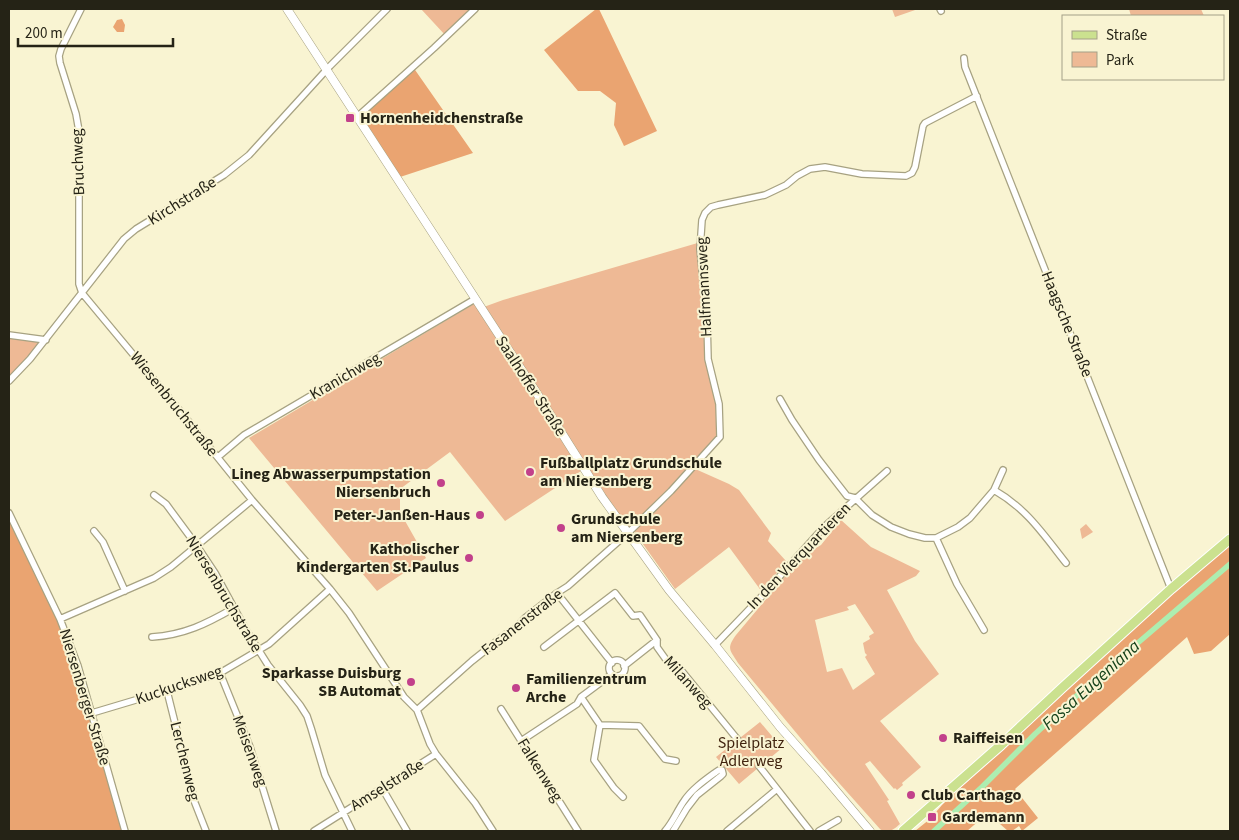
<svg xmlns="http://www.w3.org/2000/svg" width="1239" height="840" viewBox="0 0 1239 840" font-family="'Source Sans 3',sans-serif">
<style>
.green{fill:#eeb995;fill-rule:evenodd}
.forest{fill:#eaa471}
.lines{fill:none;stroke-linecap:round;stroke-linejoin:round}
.canal{stroke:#adeeb0;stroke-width:5.5}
.street-casing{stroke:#a7a282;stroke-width:8}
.secondary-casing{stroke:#a7a282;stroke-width:9}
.primary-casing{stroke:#fff;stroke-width:11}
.street{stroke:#fff;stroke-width:5.5}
.secondary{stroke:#fff;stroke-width:8}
.primary{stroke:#cbe18f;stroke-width:9}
.poi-dot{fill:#c2418b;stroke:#f9f4d2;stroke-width:2}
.labels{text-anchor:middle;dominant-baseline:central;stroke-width:4;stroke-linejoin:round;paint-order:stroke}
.poi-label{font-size:16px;font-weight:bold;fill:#252316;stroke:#f9f4d2;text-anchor:start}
.street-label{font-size:16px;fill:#252316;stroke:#f9f4d2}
.park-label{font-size:16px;fill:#41240f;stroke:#f9f4d2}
.water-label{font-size:18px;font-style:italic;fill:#16421b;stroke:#f9f4d2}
</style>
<rect width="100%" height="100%" fill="#f9f4d2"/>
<path class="green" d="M421,9H475L446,36Z
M892,9H918L895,17Z
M1129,9H1201L1204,16H1131Z
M701,242L708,362L719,404L720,440L693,468L729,484L739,490L771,533L768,541L786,561L762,592L729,547L675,589L633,530L628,533L584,469L505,521L450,452L400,489V512L426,558L377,591L249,438L477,302L481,308L503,300Z
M9,335L46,340L9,381Z
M841,520L871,547L920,571L916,576L887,590L915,641L939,674L880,721L921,767L902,783L903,785L897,790L895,788L894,789L870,761L865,764L889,800L887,801L900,824C894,829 888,835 880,829L823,765L738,663C730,650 726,649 736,635L798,561L804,555L821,545ZM855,604L874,633L869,636L870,639L863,643L865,653L867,655L865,657L875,674L853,690L842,668L827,672L815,620L849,610L847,607Z
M1086,524L1093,532L1082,539L1080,529Z
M760,722L782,748L739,784L716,757Z"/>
<path class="forest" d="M596,9H599L657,131L624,146L614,125L616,103L600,91H578L544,50Z
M122,19L125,25L124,32H117L113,27L117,20Z
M413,67L473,153L397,178L357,117Z
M9,513L59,622L92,713L125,831H9Z
M1230,543V634L1211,651L1194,654L1187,637L1015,789L1038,818L1022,831L1019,826L1012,831H1008L992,817L991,814L988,813L967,831H915L930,819L942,805L1105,652Z"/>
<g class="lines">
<path class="canal" d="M934,831L982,787L1035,734L1084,689L1230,564"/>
<defs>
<path id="street" d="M81,9L61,49L59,56L60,63L76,114L79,131V284L82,293L181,412L252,500L330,589L349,613L404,697L417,710L430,744L436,754L475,803L493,831
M940,9L941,11
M964,58L965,67L1171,589
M357,117L434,48L475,9
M9,335L46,340
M9,381L30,359L124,239L136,229L224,175L249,155L330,66L387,9
M780,399L792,420L819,460L847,496L855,498
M218,457L244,435L475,299
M994,490C1027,509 1043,534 1066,563
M154,495L166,504L197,546L215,573L246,630L268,665L300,705L307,716L311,728L325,775L352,831
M855,498L872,515L891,527L909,534L925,538H936L958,527L970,518L994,490L1003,470
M9,513L60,619L78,666L125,831
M94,531L103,542L125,591
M936,538L957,584L984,630
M557,593L612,663
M60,619L154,578L171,567L252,500
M152,637C184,635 206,624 234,608
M715,645L763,595L824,527L887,471
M544,647L615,593L633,616L640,615L657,640V647L667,661L681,670L738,740
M609 668a8 8 0 1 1 16 0a8 8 0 1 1-16 0Z
M624,666L657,640
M220,673L250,747L276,831
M167,691L195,803L206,831
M581,697L600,725L639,726L665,759L676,761
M501,709L578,831
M417,710L472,661L506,634L514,630L525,618L557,593L568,586L628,533L671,491L720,437L719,404L708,359L707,319L700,249L702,220L705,213L711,207L718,205L765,195L786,185L797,176L810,169L825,167L862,174L906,176L912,173L915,167L923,126L925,123L977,96
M92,713L169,690L220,673L269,644L330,589
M600,725L594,760L614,788L623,797
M521,741L577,704L581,697L612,674
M759,766L810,831
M382,788L407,831
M314,831L436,754
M665,831C673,822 677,811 684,801C692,789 705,780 716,772L719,770H722L723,774L721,776L697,795L687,808L673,831
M727,831L777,789
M819,831L838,820"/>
<path id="secondary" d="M287,9L536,392L602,497L669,590L715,645L780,727L821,773L870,831"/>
<path id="primary" d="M903,831L1001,745L1062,688L1171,589L1230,539"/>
</defs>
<use href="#street" class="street-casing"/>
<use href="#secondary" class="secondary-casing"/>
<use href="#primary" class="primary-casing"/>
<use href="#street" class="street"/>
<use href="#secondary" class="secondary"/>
<use href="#primary" class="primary"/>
</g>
<g class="poi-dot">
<rect x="345" y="113" width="10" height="10" rx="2.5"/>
<circle cx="530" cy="472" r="5"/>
<circle cx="441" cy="483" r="5"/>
<circle cx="480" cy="515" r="5"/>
<circle cx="561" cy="528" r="5"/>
<circle cx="469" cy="558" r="5"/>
<circle cx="411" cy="682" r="5"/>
<circle cx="516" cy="688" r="5"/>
<circle cx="943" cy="738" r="5"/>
<circle cx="911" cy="795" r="5"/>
<rect x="927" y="812" width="10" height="10" rx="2.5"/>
</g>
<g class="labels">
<g class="poi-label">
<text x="360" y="118">Hornenheidchenstraße</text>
<text x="540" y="463">Fußballplatz Grundschule<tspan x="540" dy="18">am Niersenberg</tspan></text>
<text x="431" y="474" text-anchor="end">Lineg Abwasserpumpstation<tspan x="431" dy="18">Niersenbruch</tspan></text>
<text x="470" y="515" text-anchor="end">Peter-Janßen-Haus</text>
<text x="571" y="519">Grundschule<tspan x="571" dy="18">am Niersenberg</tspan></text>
<text x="459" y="549" text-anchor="end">Katholischer<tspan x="459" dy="18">Kindergarten St.Paulus</tspan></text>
<text x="401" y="673" text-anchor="end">Sparkasse Duisburg<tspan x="401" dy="18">SB Automat</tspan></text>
<text x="526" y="679">Familienzentrum<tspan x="526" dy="18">Arche</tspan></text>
<text x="953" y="738">Raiffeisen</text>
<text x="921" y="795">Club Carthago</text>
<text x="942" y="817">Gardemann</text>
</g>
<g class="street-label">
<text transform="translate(78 162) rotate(-92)">Bruchweg</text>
<text transform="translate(182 201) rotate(-32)">Kirchstraße</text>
<text transform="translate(704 287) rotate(-93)">Halfmannsweg</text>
<text transform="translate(1067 324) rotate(68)">Haagsche Straße</text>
<text transform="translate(345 376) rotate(-30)">Kranichweg</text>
<text transform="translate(531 386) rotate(57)">Saalhoffer Straße</text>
<text transform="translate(174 404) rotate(51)">Wiesenbruchstraße</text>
<text transform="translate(799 556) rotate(-46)">In den Vierquartieren</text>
<text transform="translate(224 594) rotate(59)">Niersenbruchstraße</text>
<text transform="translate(522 622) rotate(-38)">Fasanenstraße</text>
<text transform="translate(688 682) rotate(48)">Milanweg</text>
<text transform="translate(179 685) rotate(-19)">Kuckucksweg</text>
<text transform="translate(85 697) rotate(73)">Niersenberger Straße</text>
<text transform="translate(250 751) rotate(70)">Meisenweg</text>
<text transform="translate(185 761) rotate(76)">Lerchenweg</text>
<text transform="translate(540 770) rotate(58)">Falkenweg</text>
<text transform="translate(387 785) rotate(-32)">Amselstraße</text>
</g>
<g class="park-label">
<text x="751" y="743">Spielplatz<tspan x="751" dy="18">Adlerweg</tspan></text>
</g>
<g class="water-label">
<text transform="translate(1091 685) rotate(-42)">Fossa Eugeniana</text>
</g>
</g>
<rect width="1239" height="840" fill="none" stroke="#252316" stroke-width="20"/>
<rect x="1062" y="15" width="162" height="65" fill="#f9f4d2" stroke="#a4a087"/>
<rect x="1072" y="31" width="25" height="8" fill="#cbe18f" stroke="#a4a087"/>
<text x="1106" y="40" font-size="15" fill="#252316">Straße</text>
<rect x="1072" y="52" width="25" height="15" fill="#eeb995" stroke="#a4a087"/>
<text x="1106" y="65" font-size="15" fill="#252316">Park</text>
<path d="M18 38v8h155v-8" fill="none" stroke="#252316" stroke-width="2.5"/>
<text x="25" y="38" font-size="15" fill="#252316" stroke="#f9f4d2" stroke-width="4" paint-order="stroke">200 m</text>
</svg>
